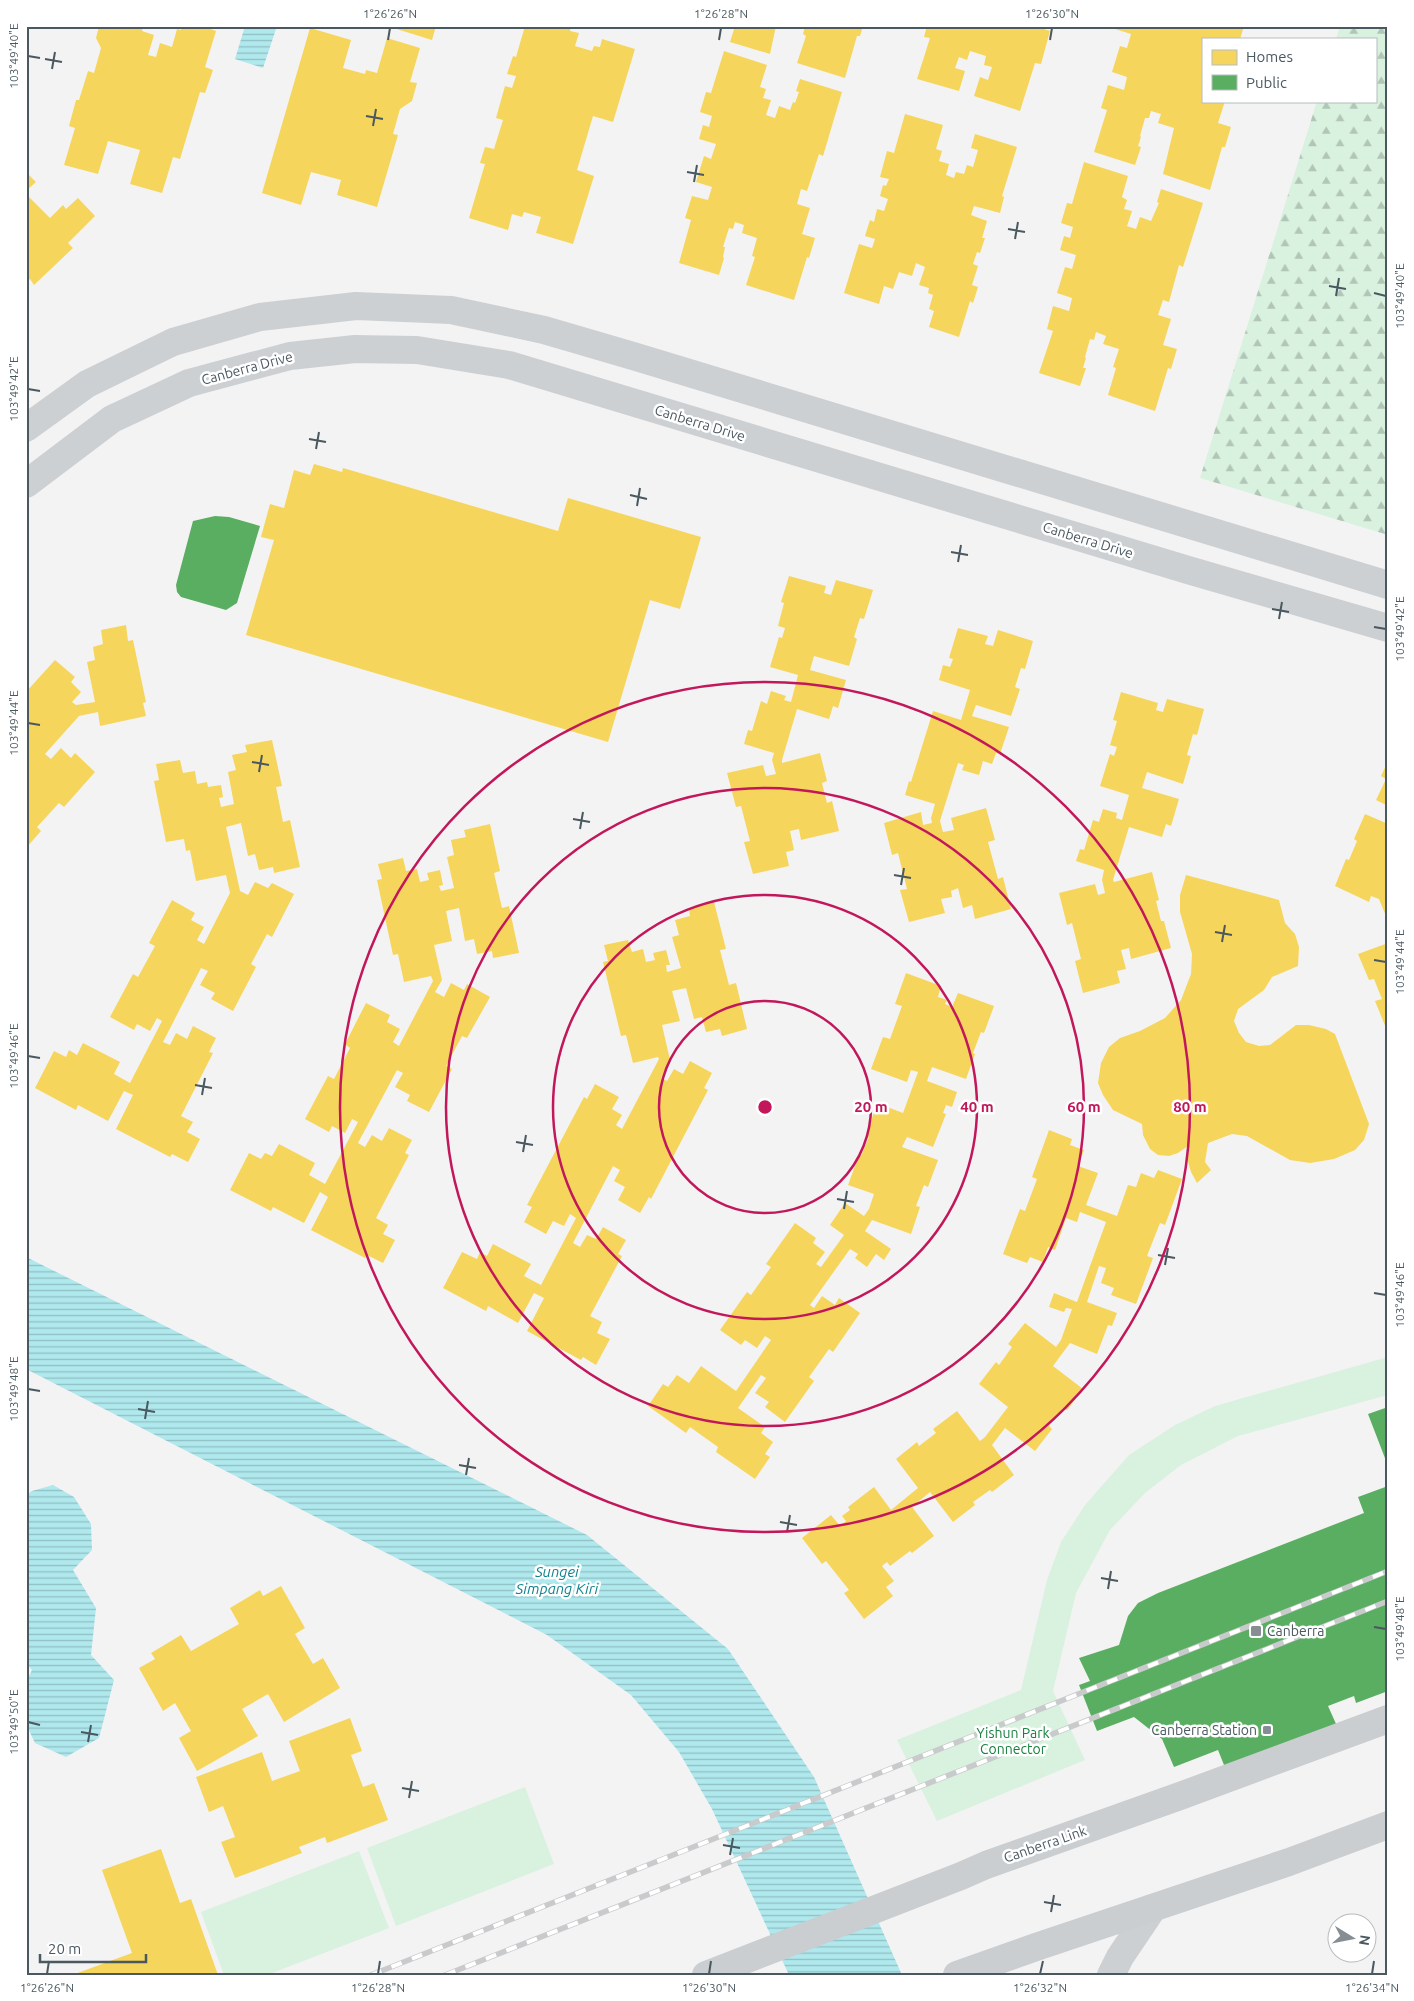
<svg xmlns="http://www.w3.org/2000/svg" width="1414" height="2001" viewBox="0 0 1414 2001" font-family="Ubuntu,sans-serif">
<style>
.forest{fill:url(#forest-firs)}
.green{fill:#d9f1df}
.water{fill:url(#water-rules)}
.homes{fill:#f6d55c}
.public{fill:#5aae61}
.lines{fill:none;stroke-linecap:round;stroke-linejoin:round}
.minor{stroke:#cdd0d2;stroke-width:28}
.major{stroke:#caced0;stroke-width:28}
.rail-casing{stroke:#c8cacc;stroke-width:5.5}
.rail{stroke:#fff;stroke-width:4;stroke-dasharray:11;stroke-linecap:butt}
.ticks{fill:none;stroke:#4a5860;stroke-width:2}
.ring{fill:none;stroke:#c2185b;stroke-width:2.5}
.poi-dot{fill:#868e93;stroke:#fff;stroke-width:2}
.labels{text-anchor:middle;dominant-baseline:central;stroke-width:5;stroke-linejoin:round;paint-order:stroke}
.street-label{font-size:14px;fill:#4a5860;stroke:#fff}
.poi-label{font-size:14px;fill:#4a5860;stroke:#fff;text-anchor:start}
.park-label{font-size:14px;fill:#1a8241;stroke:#fff}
.water-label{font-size:15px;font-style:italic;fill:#0f838f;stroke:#fff}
.centre{fill:#c2185b;stroke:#fff;stroke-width:2.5}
.ring-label{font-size:15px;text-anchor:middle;font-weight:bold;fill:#c2185b;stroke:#fff;stroke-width:5;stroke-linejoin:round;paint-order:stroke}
.neatline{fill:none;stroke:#4a5860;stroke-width:2}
.ticks-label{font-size:12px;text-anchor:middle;fill:#4a5860}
</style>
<defs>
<pattern id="forest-firs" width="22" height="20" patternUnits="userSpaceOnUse" patternTransform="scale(1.25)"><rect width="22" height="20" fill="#d9f1df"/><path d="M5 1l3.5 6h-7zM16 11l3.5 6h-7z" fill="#b2c6b8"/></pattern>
<pattern id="water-rules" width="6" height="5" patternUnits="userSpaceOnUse" patternTransform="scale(1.25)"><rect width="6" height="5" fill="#afe8ed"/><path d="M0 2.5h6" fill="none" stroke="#90bfc3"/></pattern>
</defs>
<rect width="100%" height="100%" fill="#f4f3f3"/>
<path class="forest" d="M1340,26H1388V535L1200,478L1317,101H1375V39H1336Z"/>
<path class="green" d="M1388,1357V1395L1238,1436L1181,1465L1145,1493L1110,1530L1076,1593L1053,1691L1085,1760L937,1821L897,1740L1021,1690L1047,1580L1061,1542L1085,1505L1129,1455L1175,1425L1215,1406Z
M525,1787L554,1864L396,1926L367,1848Z
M359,1851L389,1928L267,1975H224L201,1912Z"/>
<path class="water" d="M245,26H277L263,68L235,59Z
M26,1257L587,1535L728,1649L814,1777L902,1975H789L712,1809L679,1752L631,1695L547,1635L26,1369Z
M53,1485L74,1497L91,1524L92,1550L73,1570L96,1608L91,1655L114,1680L99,1738L66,1757L35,1743L26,1724V1682L32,1670L26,1663V1495L32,1491Z"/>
<path class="homes" d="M99,26H143L142,31L154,35L148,55L156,57L160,43L172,47L177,29L181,30L183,26H202L216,31L205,67L213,70L205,93L200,92L180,159L173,157L162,193L130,184L140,150L108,141L98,174L64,165L75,128L69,126L76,100H79L88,71L94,73L101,48L96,38Z
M387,26H436L432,40Z
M525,26H571L570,31L579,33L575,46L592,51L594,46L600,47L602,39L635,49L613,122L593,116L577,170L594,176L573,244L536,233L541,217L524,212L522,217L512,214L508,230L469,218L485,164L480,163L485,147L494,149L503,120L496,118L505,86L512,88L516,76L507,74L513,56L516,57Z
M735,26H776L770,54L730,42Z
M805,26H863L860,36H857L845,78L797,63L806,36L803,34Z
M927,26H1035L1050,31L1041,64L1035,63L1020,111L974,96L980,77L988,80L992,67L984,65L986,56L970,51L967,60L959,57L955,68L965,71L959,91L917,79L930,38L924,37Z
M1116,26H1244L1240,39H1203V101H1225L1218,123L1231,127L1225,147H1222L1210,190L1163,174L1174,128L1158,123L1161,114L1151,111L1149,118H1145L1140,136L1141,137L1138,146L1141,147L1135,165L1094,152L1107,110L1101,108L1108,85L1124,90L1127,77L1112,72L1120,46L1127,48L1131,34L1115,29Z
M310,28L351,40L343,68L365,74L366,70L377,73L387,38L420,48L410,82L417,83L412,101L400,109L393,134L398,135L377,207L337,195L341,180L311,172L301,205L262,193Z
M724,51L767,65L760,87L766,89L763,98L771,100L766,115L775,118L779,106L790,110L793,102L795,103L799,92L796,91L800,79L842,92L823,156L819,154L807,191L801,189L797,204L810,208L802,234L815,238L809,258L807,257L794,300L746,285L755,257L752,256L757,238L742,233L744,225L735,222L733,229L729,228L723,247H725L723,257L724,258L719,275L679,263L691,220L685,218L692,196L708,200L712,187L696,182L704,156L711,159L716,144L699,139L703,125L709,127L712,116L700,112L706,92L711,93Z
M905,114L943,125L936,149L942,151L939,161L949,164L946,175L954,178L956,172L964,174L967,165L973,167L978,150L971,148L975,134L1017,147L1002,196L1004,197L1000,213L974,206L971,215L987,221L982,238H985L980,253L977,252L973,264L978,266L972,285L978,287L973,303L970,301L959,337L929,327L934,311L929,309L933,295L928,293L929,288L919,285L925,267L916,263L912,276L899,272L893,289L884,286L879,304L844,293L859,244L872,248L875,239L865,236L870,220L874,222L877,209L884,211L888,199L880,196L883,185L886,186L889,179L880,177L887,151L894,153Z
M1084,162L1128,176L1122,197L1127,200L1124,209L1132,211L1127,226L1136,229L1140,217L1151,221L1159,203L1157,202L1161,189L1203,203L1183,267L1179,265L1169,302L1163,300L1158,315L1171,319L1163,345L1177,349L1171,369L1168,368L1155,411L1108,395L1116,368L1113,367L1119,349L1103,344L1106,336L1096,332L1094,340L1090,339L1085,357L1086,358L1083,368H1086L1080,386L1039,373L1053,331L1047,329L1053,306L1069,311L1072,298L1057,293L1065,267L1072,269L1076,255L1060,250L1064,236L1070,238L1073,227L1061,223L1067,203L1072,204Z
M26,172L36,182L26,191Z
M26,194L50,218L63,205L66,209L78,198L95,216L68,243L73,248L34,285L30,279L26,282Z
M314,464L342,472L343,468L558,531L568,498L701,537L680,609L650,600L608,742L246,635L274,540L261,537L270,504L284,508L294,470L310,475Z
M789,576L826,586L824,593L831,595L836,580L873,590L864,619L860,618L854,637L857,639L849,666L814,656L810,670L846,680L838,708L833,706L829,719L797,709L782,760V763L820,753L827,781L822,783L827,803L832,801L839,831L801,840L799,829L790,831L794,850L786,852L789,866L753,874L744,842L750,841L741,806L736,807L727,773L763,765L766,776L776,774L772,760L774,753L744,744L748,730L752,731L761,701L767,704L771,691L786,696L784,700L791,702L798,675L770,667L779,637L782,638L785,628L778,626L784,603L781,602Z
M126,625L128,641L133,640L146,702L143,703L146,716L100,726L98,712L79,716L45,754L51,759L61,748L71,758L75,753L95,772L64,807L59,803L37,827L41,831L26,848V692L55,660L75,677L71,682L81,692L72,702L76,705L95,702L87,662L95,660L93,647L103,644L101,630Z
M958,628L988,636L985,644L993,646L998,630L1033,641L1025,669L1021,668L1015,687L1020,689L1011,716L976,705L972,716L1009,727L1000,754L996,753L992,764L983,761L979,775L962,770L964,765L958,763L940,821L943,832L954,830L951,818L986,808L995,840L988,842L998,879L1003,877L1011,909L975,919L972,905L963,908L958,888L951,891L952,897L941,899L945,913L909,922L900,890L907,889L898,853L892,855L884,823L921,812L923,825L932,823L931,818L935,804L905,795L909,781L911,782L933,711L961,720L970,690L939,680L943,665L950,667L953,659L949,658Z
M1121,692L1158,703L1156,710L1163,712L1167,699L1204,709L1197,735L1193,734L1187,755L1191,756L1183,784L1147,772L1142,788L1179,799L1171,826L1166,824L1162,837L1129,827L1113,880L1114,882L1152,872L1159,900L1156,901L1161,921H1164L1171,948L1131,959L1129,948L1121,950L1126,969L1117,971L1120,983L1083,993L1075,961L1081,959L1072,923L1067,925L1059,893L1095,884L1098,895L1105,893L1102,880L1104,870L1076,861L1080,849L1084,850L1093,820L1099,822L1103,809L1117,813L1116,818L1122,820L1129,795L1100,786L1110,754L1114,756L1117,747L1110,745L1117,721L1113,720Z
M272,740L282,786L276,787L283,822L290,820L300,867L274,873L273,867L259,870L255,854L248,856L241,823L226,827L240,891L248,895L255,882L268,888L272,883L294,894L272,937L267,934L251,964L256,967L233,1011L211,999L215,993L200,985L208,971L201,968L163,1042L170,1045L176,1033L187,1039L193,1026L216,1038L209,1052L213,1053L181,1116L193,1122L187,1132L200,1139L188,1162L172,1154L170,1157L116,1129L133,1095L124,1091L108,1121L78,1105L76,1110L35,1088L54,1051L66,1057L69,1050L77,1055L83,1043L120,1062L114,1074L130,1083L162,1021L157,1018L150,1031L137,1024L134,1030L110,1017L133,974L138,977L155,946L149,943L172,900L195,913L191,920L204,927L197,940L204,944L230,893L226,875L196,881L190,850L186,851L184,839L166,842L154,781L159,780L156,764L180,760L183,773L195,771L197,784L207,782L208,787L221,785L223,797L219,798L221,807L234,804L228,772L236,770L232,755L247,752L245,745Z
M1388,761V806L1376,800L1386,779L1381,776Z
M1365,814L1388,824V888L1385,886L1388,895V921L1379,899L1371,896L1369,902L1335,886L1346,859L1349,860L1357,841L1354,839Z
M490,824L500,871L494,873L502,908L509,906L519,953L493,958L492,951L477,954L474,939L465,941L459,908L446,911L452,941L434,945L442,980L435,992L444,997L451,983L464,990L467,984L490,997L467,1038L462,1036L446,1066L452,1069L429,1112L407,1101L410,1095L395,1087L403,1073L397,1070L358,1143L365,1147L372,1135L382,1141L389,1128L412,1140L405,1153L409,1155L376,1218L388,1225L383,1234L395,1240L383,1263L367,1255L365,1258L311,1230L328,1197L320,1192L304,1223L273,1207L271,1211L230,1190L249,1153L261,1159L265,1153L272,1156L279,1144L315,1163L309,1175L325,1184L358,1122L352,1119L345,1133L332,1126L329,1132L305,1119L328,1076L334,1079L350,1048L345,1044L366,1003L390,1015L387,1022L400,1029L393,1042L399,1046L433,981L431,976L404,982L398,954L393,955L377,880L382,879L378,864L403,858L406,871L417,869L420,882L429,880L427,873L440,870L443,885L439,886L441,891L454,888L447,857L454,855L451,840L466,837L464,830Z
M1186,875L1279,900L1285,923L1295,934L1299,947L1298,966L1272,977L1264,990L1238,1009L1234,1021L1239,1033L1246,1042L1259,1046L1270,1045L1296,1025H1309L1326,1029L1335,1034L1369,1124L1364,1140L1355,1150L1334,1159L1310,1163L1290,1160L1247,1136L1232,1134L1208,1143L1205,1162L1211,1170L1197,1183L1191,1172L1187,1158L1188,1146L1178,1153L1169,1156L1158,1155L1150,1149L1143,1135L1142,1124L1113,1110L1103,1095L1098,1083L1101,1063L1109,1047L1120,1038L1140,1031L1165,1018L1181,1000L1191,974L1192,954L1180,912V895Z
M714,902L726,949L720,950L729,985L736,983L747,1029L722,1036L720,1029L706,1032L702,1017L694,1019L686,988L672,991L680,1021L662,1025L670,1060L661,1078L667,1081L674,1069L683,1074L690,1061L712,1073L704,1088L708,1090L651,1199L649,1197L640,1213L618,1200L625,1187L614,1181L620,1170L613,1166L573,1243L580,1247L587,1235L596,1239L603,1227L626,1240L618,1254L622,1256L590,1316L602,1322L597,1333L610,1339L596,1365L583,1357L581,1360L527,1331L544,1298L534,1293L518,1323L488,1306L486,1311L443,1288L462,1252L477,1259L480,1252L487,1256L493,1244L531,1264L524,1276L541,1285L576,1218L570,1214L564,1226L553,1221L546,1234L524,1222L532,1207L527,1205L584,1097L587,1099L595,1084L619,1097L612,1109L622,1115L616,1125L622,1129L659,1059L658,1057L633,1063L626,1035L621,1036L603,962L608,961L604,945L628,940L632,952L643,949L646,962L655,960L653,953L666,950L670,965H666L667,972L681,968L672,937L679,935L675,920L690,916L689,909Z
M1388,943V1027L1386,1028L1375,1001L1382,999L1374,979L1369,980L1358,954Z
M906,973L941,986L938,997L947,1000L945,1004L952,1007L958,993L994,1006L984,1033L981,1032L973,1053L975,1054L966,1079L932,1067L927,1081L957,1092L952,1107L946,1105L943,1113L946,1114L933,1147L907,1137L902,1147L938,1160L928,1187L924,1185L916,1206L920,1207L911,1234L872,1220L865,1231L891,1249L884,1260L876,1254L867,1267L855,1258L858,1254L850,1249L810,1305L814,1308L822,1296L835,1305L839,1298L860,1313L833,1352L829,1349L809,1377L814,1381L785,1422L765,1407L769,1402L755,1393L766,1378L761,1375L738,1408L765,1427L761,1433L773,1442L765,1454L770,1457L755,1479L716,1452L718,1447L690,1427L686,1433L648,1406L663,1384L668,1387L677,1375L689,1383L701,1366L736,1391L771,1340L765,1336L757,1348L745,1340L741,1345L720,1330L747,1292L751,1295L771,1267L766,1264L795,1223L816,1238L813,1243L825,1252L816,1264L821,1267L844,1235L830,1225L845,1203L864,1216L869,1209L874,1194L848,1185L859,1155L861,1156L869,1137L866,1136L877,1103L903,1113L918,1072L911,1070L907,1082L871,1069L883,1037L890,1039L902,1006L895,1004Z
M1049,1130L1072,1139L1070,1145L1084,1150L1078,1166L1098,1173L1086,1205L1117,1216L1128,1185L1136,1187L1141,1173L1154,1178L1158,1170L1182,1179L1165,1225L1160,1223L1147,1256L1153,1258L1136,1304L1111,1295L1114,1288L1101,1283L1106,1268L1099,1266L1087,1302L1117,1313L1112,1326L1108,1325L1097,1354L1070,1343L1053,1366L1083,1389L1067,1410L1063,1408L1049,1426L1052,1429L1035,1451L1005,1428L992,1445L1014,1475L992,1492L990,1490L973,1502L975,1505L953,1522L930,1492L912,1507L934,1536L912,1553L910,1551L890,1566L887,1562L882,1566L894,1581L886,1587L893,1596L864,1619L844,1593L849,1590L826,1561L822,1564L802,1538L831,1515L840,1526L846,1521L842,1516L850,1510L848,1507L874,1487L891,1510L918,1488L896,1459L917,1442L919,1446L936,1433L933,1429L957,1411L980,1441L985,1437L1008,1407L979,1384L996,1362L999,1365L1012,1347L1008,1344L1025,1323L1056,1347L1061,1340L1072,1309L1066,1308L1064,1312L1049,1307L1054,1293L1077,1302L1106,1222L1080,1212L1077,1222L1066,1218L1055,1250L1048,1247L1043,1262L1030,1257L1027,1263L1003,1254L1020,1209L1025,1211L1037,1179L1032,1177Z
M281,1586L305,1628L295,1634L313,1664L323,1658L340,1688L284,1722L268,1694L242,1709L258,1736L197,1771L179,1738L191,1731L175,1703L163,1711L139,1668L155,1659L151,1653L181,1635L191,1651L239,1624L230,1608L260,1590L263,1596Z
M350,1718L362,1751L351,1755L363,1787L374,1783L388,1820L327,1843L325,1837L299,1847L302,1853L235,1878L221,1842L235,1837L223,1806L209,1812L196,1777L262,1752L272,1781L300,1771L289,1741Z
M161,1849L180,1903L191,1899L218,1975H72L132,1953L102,1870Z"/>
<path class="public" d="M215,516L229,517L260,526L237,603L226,610L181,597L177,592L176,585L193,521Z
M1388,1407V1466L1368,1414Z
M1388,1486V1691L1356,1703L1354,1696L1328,1706L1337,1726L1226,1770L1218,1750L1174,1767L1162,1739L1134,1717L1097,1731L1079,1685L1090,1681L1079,1658L1119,1645L1128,1616L1138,1603L1158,1593L1364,1513L1358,1497Z"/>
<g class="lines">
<path class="minor" d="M26,428L87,384L173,342L260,317L356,306L451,310L544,330L633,356L1388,585
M26,484L112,419L189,383L290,356L355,349L417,350L509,365L1188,570L1388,628
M1111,1975L1120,1957L1153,1908"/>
<path class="major" d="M706,1975L961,1876L986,1865L1180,1796L1388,1719
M957,1975L1036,1947L1289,1862L1388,1825"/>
<defs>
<path id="rail" d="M371,1975L1388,1571
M445,1975L1388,1601"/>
</defs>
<use href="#rail" class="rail-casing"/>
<use href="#rail" class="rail"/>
</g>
<path class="ticks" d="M388,40L390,28M719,40L721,28M1050,40L1052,28M28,56L40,58M45,59L62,62M52,69L55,52M366,116L383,119M373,126L376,109M687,172L704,175M694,182L697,165M1008,229L1025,232M1015,239L1018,222M1329,286L1346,289M1374,293L1386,296M1336,296L1339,278M28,389L40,391M309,439L326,442M316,449L319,432M630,495L647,499M637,506L640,488M951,552L968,555M958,562L961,545M1272,609L1289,612M1279,619L1282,602M1374,627L1386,629M28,723L40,725M252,762L269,765M259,772L262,755M573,819L590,822M580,829L583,812M894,875L911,878M901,885L904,868M1215,932L1232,935M1222,942L1225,925M1374,960L1386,962M28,1056L40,1058M195,1085L212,1088M202,1095L205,1078M516,1142L533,1145M523,1152L526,1135M837,1199L854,1202M844,1209L847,1191M1158,1255L1175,1258M1165,1265L1168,1248M1374,1293L1386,1295M28,1389L40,1391M138,1409L155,1412M145,1419L148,1401M459,1465L476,1468M466,1475L469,1458M780,1522L797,1525M787,1532L790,1515M1101,1578L1118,1581M1108,1589L1111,1571M1374,1627L1386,1629M28,1722L40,1725M81,1732L98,1735M88,1742L91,1725M402,1788L419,1791M409,1798L412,1781M723,1845L740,1848M730,1855L733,1838M1044,1902L1061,1905M1051,1912L1054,1895M47,1974L49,1961M378,1974L380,1961M709,1974L711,1961M1040,1974L1043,1961M1372,1974L1374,1961"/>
<g class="ring">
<circle cx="765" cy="1107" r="106"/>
<circle cx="765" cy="1107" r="212"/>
<circle cx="765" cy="1107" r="319"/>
<circle cx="765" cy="1107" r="425"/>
</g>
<g class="poi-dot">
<rect x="1250" y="1625" width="12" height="12" rx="2.5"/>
<rect x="1262" y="1725" width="10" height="10" rx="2.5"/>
</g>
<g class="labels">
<g class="street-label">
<text transform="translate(247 368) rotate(-15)">Canberra Drive</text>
<text transform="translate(700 423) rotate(17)">Canberra Drive</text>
<text transform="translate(1088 540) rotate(17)">Canberra Drive</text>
<text transform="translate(1045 1844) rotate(-19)">Canberra Link</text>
</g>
<g class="poi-label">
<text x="1267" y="1631">Canberra</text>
<text x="1257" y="1730" text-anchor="end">Canberra Station</text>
</g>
<g class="park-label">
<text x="1013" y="1733">Yishun Park<tspan x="1013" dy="16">Connector</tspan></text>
</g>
<g class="water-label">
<text x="557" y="1571">Sungei<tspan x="557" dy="17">Simpang Kiri</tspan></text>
</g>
</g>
<circle cx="765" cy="1107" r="8" class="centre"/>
<g class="ring-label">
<text x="871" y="1112">20 m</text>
<text x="977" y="1112">40 m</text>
<text x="1084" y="1112">60 m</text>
<text x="1190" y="1112">80 m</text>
</g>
<rect width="1414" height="2001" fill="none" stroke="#ffffff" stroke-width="55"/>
<rect x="1202" y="38" width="175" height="65" fill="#ffffff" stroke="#b7bcbf"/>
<rect x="1212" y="50" width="25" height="15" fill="#f6d55c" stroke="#b7bcbf"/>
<text x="1246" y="62" font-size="15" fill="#4a5860">Homes</text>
<rect x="1212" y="75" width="25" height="15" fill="#5aae61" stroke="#b7bcbf"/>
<text x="1246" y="88" font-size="15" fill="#4a5860">Public</text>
<g transform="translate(1352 1938) rotate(100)"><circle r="24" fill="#ffffff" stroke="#b7bcbf"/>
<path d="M0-4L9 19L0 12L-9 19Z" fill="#868e93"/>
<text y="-8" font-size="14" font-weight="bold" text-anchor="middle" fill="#4a5860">N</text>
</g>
<path d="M40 1954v8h106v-8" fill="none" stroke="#4a5860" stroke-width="2.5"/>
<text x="48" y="1954" font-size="15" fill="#4a5860" stroke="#ffffff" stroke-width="4" paint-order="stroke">20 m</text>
<rect x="28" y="28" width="1358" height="1946" class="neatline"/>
<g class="ticks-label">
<text x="390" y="18">1°26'26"N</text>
<text x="721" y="18">1°26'28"N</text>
<text x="1052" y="18">1°26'30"N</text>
<text transform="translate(14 56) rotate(-90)" y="4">103°49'40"E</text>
<text transform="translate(1400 296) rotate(-90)" y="4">103°49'40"E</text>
<text transform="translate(14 389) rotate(-90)" y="4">103°49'42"E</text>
<text transform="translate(1400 629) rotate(-90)" y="4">103°49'42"E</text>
<text transform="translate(14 723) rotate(-90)" y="4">103°49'44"E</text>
<text transform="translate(1400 962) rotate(-90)" y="4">103°49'44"E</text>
<text transform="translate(14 1056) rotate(-90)" y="4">103°49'46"E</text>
<text transform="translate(1400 1295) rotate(-90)" y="4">103°49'46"E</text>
<text transform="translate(14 1389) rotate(-90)" y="4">103°49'48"E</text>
<text transform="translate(1400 1629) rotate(-90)" y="4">103°49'48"E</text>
<text transform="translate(14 1722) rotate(-90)" y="4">103°49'50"E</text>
<text x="47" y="1992">1°26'26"N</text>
<text x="378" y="1992">1°26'28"N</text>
<text x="709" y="1992">1°26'30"N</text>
<text x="1040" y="1992">1°26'32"N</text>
<text x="1372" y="1992">1°26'34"N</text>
</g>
</svg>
